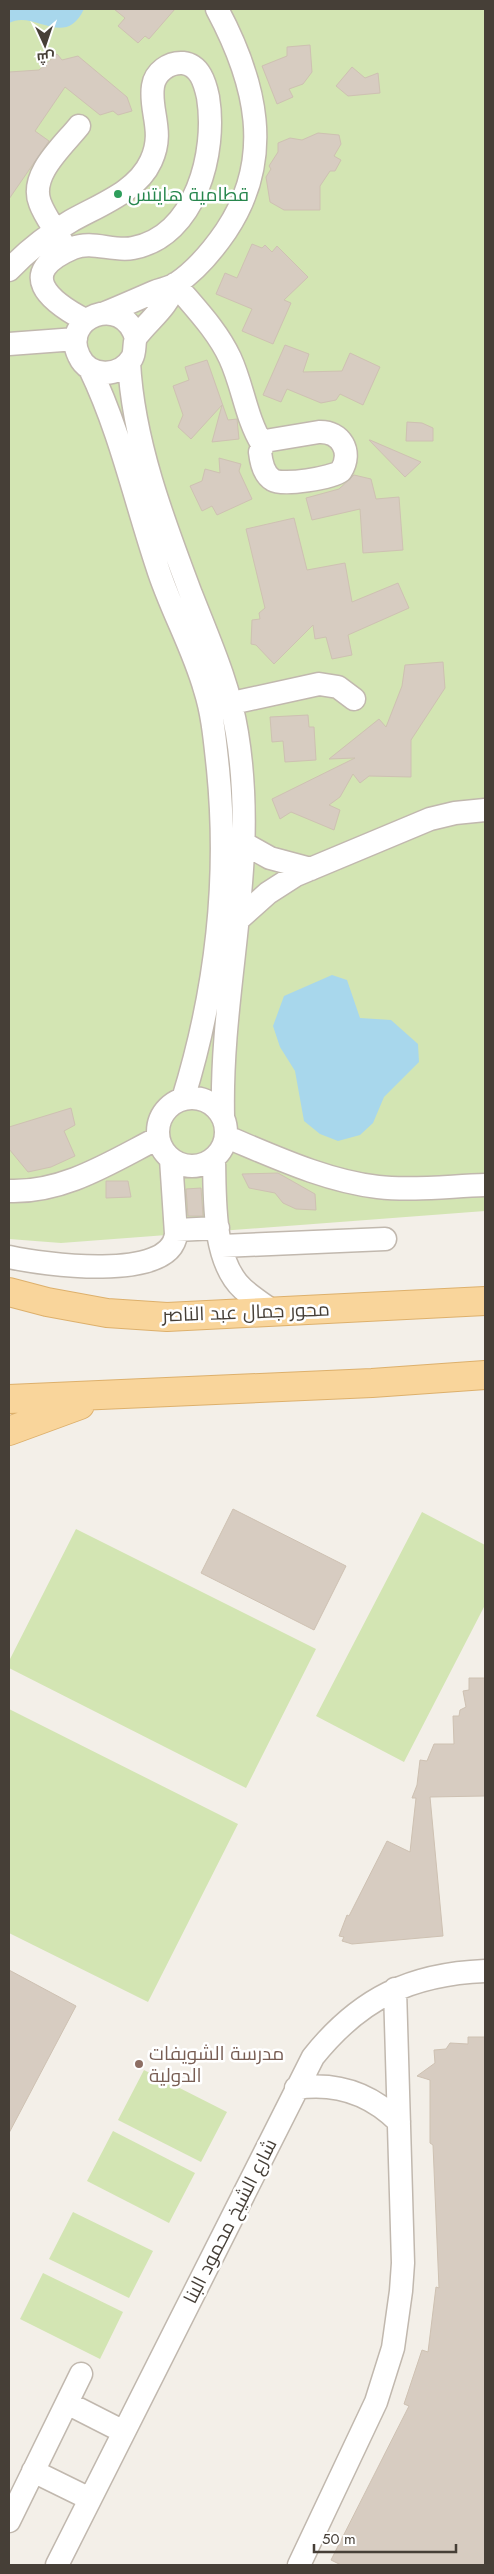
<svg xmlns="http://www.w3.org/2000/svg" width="494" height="2574" viewBox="0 0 494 2574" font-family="Jost,Cairo,sans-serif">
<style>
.green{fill:#d3e5b3}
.water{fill:#a8d7ec}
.building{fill:#d7ccc1;stroke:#cec1b2}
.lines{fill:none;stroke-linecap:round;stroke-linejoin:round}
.minor-casing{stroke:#c1b8ae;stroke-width:25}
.major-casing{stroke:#ddb06c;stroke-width:30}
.minor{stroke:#fff;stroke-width:22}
.major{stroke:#f9d59b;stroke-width:28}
.leisure-dot{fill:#2e9e5b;stroke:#fff;stroke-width:2}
.education-dot{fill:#8d6e63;stroke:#fff;stroke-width:2}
.labels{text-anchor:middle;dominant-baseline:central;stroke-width:5;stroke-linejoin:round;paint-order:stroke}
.leisure-label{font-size:19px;fill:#27864d;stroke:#fff;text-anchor:start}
.street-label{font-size:19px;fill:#463f37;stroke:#fff}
.education-label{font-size:19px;fill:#785e54;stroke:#fff;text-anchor:start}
</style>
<rect width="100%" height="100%" fill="#f3efe8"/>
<path class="green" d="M9,9H485V1211L61,1243L9,1239Z
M422,1512L485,1545V1605L404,1762L316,1716Z
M76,1529L316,1649L246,1788L9,1668V1661Z
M9,1709L238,1824L148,2002L9,1933Z
M144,2070L227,2112L201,2162L118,2120Z
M113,2131L195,2173L169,2223L87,2181Z
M73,2212L153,2251L129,2298L49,2259Z
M43,2273L123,2312L100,2359L20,2319Z"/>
<path class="water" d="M9,9H84C65,50 34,9 9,23Z
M332,975L347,980L360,1018L391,1020L418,1044L419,1062L384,1097L373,1123L360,1135L338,1141L320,1134L304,1121L295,1071L280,1047L273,1026L284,996Z"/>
<path class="building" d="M114,9H175L149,39L145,36L138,43L118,26L125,18Z
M310,45L312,72L303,84L289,89L293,97L277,104L262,66L287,56V47Z
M57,54L62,60L78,56L127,97L132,111L118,115L113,111L100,115L65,87L35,131L49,141L9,199V72L39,70Z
M352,67L365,78L378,73L380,93L348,96L336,86Z
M318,133L339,135L341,144L334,156L341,160L335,171H330L320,186V210H284L270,202L266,177L271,169L269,166L278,152V143L290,138L302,140Z
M252,244L262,248L265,245L272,252L277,246L308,277L284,300L291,303L273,344L242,331L252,309L216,294L225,273L237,278Z
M285,345L309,354L303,372L342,371L350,353L380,367L363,405L340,394L336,400L321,403L287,389L281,402L263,395Z
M207,360L228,420L237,419L239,439L212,442L222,405L191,439L178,427L183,415L173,386L189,380L185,367Z
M407,422L422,423L433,428V441H406Z
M369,440H370L421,462L405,477Z
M219,458L241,464L239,471L252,499L217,515L212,506L202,511L190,486L202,481L205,469L220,473Z
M354,475L371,479L376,499L399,497L403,550L363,553L360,509L312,520L306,498L339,489Z
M294,518L307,570L345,563L352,602L398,583L409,608L348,635L352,655L332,659L326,637L315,639L313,625L274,664L256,645L251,644L252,620L260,619L259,613L265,608L246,529Z
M443,662L445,688L411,740V777L369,776L360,783L353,774L340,797L329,805L340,810L334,830L291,812L280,819L272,799L355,758L329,759L379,719L386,727L402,686L405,665Z
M308,715L309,727H314L316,760L285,762L283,741L272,742L270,717Z
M71,1108L75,1125L64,1131L75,1156L51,1167L28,1172L9,1149V1127Z
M278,1173L315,1194L316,1210L296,1209L283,1203L275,1193L249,1188L242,1174Z
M106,1181H128L131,1197L106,1198Z
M201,1188L203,1216H188L186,1189Z
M233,1509L346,1566L314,1630L201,1573Z
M469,1678H485V1796L430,1797L443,1936L352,1944L342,1941L344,1937L339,1936L347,1915L349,1916L387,1841L410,1852L416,1798H412L417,1785L420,1760L427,1761L434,1744H454L453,1716H459L460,1710L466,1707L463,1691L469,1690Z
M9,1970L76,2006L9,2133Z
M468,2037H485V2565H341L331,2560L409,2406L404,2404L422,2350L428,2352L436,2287L439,2288L433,2145L430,2143V2080L417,2076L435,2063L434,2050L446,2049L450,2043L468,2044Z"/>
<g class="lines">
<defs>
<path id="minor" d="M63,244C56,230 45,217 40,203C29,175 63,146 79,126
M9,270C27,251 49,234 71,221C99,205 137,192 151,161C165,131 149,111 153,86C155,72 169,62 183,63C200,65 205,83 208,97C217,152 196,236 133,248C113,252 92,240 73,248C15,273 49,301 85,320
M175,284C195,308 217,330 230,358C243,386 246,418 262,444
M105,313C122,306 138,299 154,292C161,289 170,288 176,284C195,271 213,250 226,231C275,158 256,82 217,9
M136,338C122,292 60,318 79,356C89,378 120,378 132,358C136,351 133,341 137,336C151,318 168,307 175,284
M9,344L76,339
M129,362C133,441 163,520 191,594C209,640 229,684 237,733C259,867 220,985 223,1116
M90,369C120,431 135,500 157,566C170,608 193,647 205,690C213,715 215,742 218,769C229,880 216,992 183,1099
M319,432C341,431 353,452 341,471C332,478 283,486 273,480C264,475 261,461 260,452L265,441Z
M232,703L319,684L338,687L354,699
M245,844L270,858L311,869
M240,918L268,893L296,875L430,819L455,813L485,810
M158 1132a34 34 0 1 1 68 0a34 34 0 1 1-68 0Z
M227,1137C275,1157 326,1181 378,1187C413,1191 450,1186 485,1185
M214,1159C215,1197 212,1261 243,1289C252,1297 264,1305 274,1312
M9,1191C64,1193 111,1162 158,1138
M176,1230L218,1228
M222,1246L385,1239
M9,1257C41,1264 171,1283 176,1234L171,1159
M296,2088C336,2082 370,2093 399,2122
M67,2403L124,2432
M33,2471L90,2499
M9,2521L81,2374
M57,2565L313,2057C360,1998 411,1974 485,1971
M299,2565L376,2402L393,2348L401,2291L403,2263L395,1989"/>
<path id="major" d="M9,1292L47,1302L107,1313L167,1317L485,1301
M9,1399L372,1383L485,1375
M9,1431L80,1405"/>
</defs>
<use href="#minor" class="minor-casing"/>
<use href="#major" class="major-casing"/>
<use href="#minor" class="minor"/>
<use href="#major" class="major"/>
</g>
<circle class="leisure-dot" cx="118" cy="194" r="5"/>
<circle class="education-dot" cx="139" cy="2064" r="5"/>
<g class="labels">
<g class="leisure-label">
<text x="128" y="194">قطامية هايتس</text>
</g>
<g class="street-label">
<text transform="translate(246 1312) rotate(-2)">محور جمال عبد الناصر</text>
<text transform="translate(230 2221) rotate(-63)">شارع الشيخ محمود البنا</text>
</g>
<g class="education-label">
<text x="149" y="2053">مدرسة الشويفات<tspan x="149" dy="22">الدولية</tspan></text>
</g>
</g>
<rect width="494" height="2574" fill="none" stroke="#463f37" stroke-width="20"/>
<g transform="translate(45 45) rotate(177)" stroke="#ffffff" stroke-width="4" paint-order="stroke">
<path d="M0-4L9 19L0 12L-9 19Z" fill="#463f37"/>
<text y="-8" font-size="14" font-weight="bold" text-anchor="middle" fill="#463f37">ش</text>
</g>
<path d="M314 2544v8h142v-8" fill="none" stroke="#463f37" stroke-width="2.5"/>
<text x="322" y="2544" font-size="15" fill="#463f37" stroke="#ffffff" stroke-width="4" paint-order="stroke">50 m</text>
</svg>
